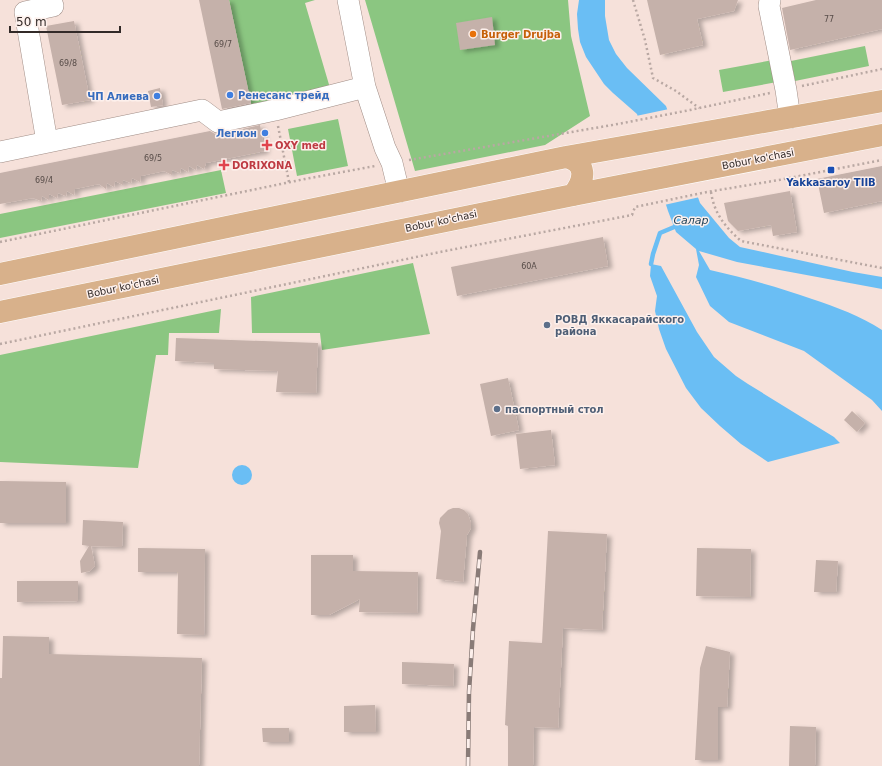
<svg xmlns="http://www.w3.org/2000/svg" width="882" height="766" viewBox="0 0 882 766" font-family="'DejaVu Sans',sans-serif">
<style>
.forest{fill:#8bc681}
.water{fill:#6abef4}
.pier{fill:#f6e1da}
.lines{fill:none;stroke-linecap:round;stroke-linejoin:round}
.stream{stroke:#6abef4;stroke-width:4.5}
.building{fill:#c5b1aa;filter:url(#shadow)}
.minor-casing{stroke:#a08d86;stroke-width:22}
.major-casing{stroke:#fff;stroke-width:23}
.path{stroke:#b9a8a3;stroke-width:2.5;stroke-dasharray:2 3;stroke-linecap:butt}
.minor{stroke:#fff;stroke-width:21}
.major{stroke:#d8b18b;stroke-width:22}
.rail-casing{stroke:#897b77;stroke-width:4.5}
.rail{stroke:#fdf0ec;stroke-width:3;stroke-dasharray:9;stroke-linecap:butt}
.food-dot{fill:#e8710a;stroke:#fdf0ec;stroke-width:1.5}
.shop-dot{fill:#3f7fe0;stroke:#fdf0ec;stroke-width:1.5}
.health-dot{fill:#e0444e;stroke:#fdf0ec;stroke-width:1.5}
.transit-dot{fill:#1a4fb4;stroke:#fdf0ec;stroke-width:1.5}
.service-dot{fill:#5c6f8a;stroke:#fdf0ec;stroke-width:1.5}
.labels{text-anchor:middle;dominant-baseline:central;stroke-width:3;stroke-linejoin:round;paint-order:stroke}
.number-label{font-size:8px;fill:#574c48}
.food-label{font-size:10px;font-weight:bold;fill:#c56008;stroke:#fdf0ec;text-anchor:start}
.shop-label{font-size:10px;font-weight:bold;fill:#366cbe;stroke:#fdf0ec;text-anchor:end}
.health-label{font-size:10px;font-weight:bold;fill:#be3a42;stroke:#fdf0ec;text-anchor:start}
.street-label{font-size:10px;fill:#322a28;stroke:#fdf0ec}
.transit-label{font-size:10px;font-weight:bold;fill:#164399;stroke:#fdf0ec}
.service-label{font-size:10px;font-weight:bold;fill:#4e5e75;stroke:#fdf0ec;text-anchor:start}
.water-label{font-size:11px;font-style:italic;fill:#1a3e55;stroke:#fdf0ec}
</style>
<defs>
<filter id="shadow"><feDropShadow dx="4.5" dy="2.5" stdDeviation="2" flood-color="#0004"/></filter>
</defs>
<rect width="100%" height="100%" fill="#f6e1da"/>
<path class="forest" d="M229,0H315L305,3L330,88L252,108Z
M365,0H568L571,36L590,116L545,145L415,171Z
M865,46L869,66L795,81L791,61Z
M773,60L777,82L723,92L719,70Z
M338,119L348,166L297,176L288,129Z
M221,170L226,193L0,238V214Z
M413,263L430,334L322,350L320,333H252L251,297Z
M221,309L219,333H169L168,355H156L138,468L0,462V355Z"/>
<path class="water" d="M579,0H605V16L609,40L616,54L627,68L666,106L700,203L729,238L740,247L853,272L882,277V289L737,262L699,251L710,270C745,278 778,287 812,299C836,307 861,316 882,330V411L872,400L804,351L729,322L710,306L696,277L699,265L696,249L676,232L668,211L637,114L613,93L604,84L586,57L580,42L578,29L577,14Z
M651,264L661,266L697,332L714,357L736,376L748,384L834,437L840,443L768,462L741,444L720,426L701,408L686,388L666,349L659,329L655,311L657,296L650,276Z
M232 475a10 10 0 1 1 20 0a10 10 0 1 1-20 0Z"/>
<path class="pier" d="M669,109L700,197L664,205L636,116Z"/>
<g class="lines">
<path class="stream" d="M651,264L653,254L660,233L679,225"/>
</g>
<path class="building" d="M199,0H229L251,103L222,109Z
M647,0H738L734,11L697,19L703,45L660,55Z
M816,0H882V29L790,50L782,8Z
M492,17L495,45L460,50L456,23Z
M74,21L90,100L62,105L46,26Z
M160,88L163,105L151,107L148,91Z
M260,125L265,151L206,163L204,169L197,165L196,170L189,166L188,172L181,168L180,173L172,170V175L164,171L141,176L140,182L132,178L131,183L123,180V185L115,181L114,187L107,183L106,189L99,184L75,189L74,195L67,191L66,196L58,193L57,198L49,194V200L42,196L41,201L33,198L0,204V173L210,131L215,134H220Z
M882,166V201L824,213L817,179Z
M790,191L797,232L773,236L771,225L738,231L728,221L724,203Z
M603,237L608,266L457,296L451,267Z
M176,338L318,343L316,393L276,392L278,371L214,369V363L175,361Z
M508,378L519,430L491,436L480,384Z
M852,411L865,423L857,432L844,420Z
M551,430L555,465L520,469L516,434Z
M0,481L66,482V523H0Z
M453,508H459L464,510L468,514L471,523V528L467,535L463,582L436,579L441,531L439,523L440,518L448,510Z
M83,520L123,522L122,547L91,546L95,566L90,571L81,573L80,561L89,546L82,545Z
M548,531L607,534L602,630L563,628L558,728L534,727L533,766H508V726L505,725L509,641L542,643Z
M138,548L205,549L204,635L177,634L178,572H138Z
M697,548L751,549L750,597L696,596Z
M311,555H353V571L418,572L417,613L359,612L360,599L329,615H311Z
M816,560L838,561L836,592H814Z
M17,581H78V601L17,602Z
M3,636L49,637V654L202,658L199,766H0V678H2Z
M706,646L730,652L727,707H718V760H695L700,668Z
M402,662L454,664L453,686L402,684Z
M375,705L376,732H344V706Z
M790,726L816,727L815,766H789Z
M262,728H289V742H263Z"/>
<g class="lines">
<defs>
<path id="minor" d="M348,0L365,87L385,148L392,163L399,192
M770,0L769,6L786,90L790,118
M47,142L25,12L53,6L51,0
M0,152L202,110L218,122L275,110L365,87"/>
<path id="major" d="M566,157C588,162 585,181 573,195
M0,274L566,157L882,101
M0,312L573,195L882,135"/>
</defs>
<use href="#minor" class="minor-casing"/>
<use href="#major" class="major-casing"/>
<path class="path" d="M633,0L645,40L653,78L676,91L699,108
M802,86L882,69
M278,126L289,182
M409,160L618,124L690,110L770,93
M711,192C714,213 725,227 741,241L882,268
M0,242L305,179L375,166
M0,344L445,251L632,215L635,207L707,192L779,180L882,160"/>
<use href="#minor" class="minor"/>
<use href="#major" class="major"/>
<defs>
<path id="rail" d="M468,766L469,692L473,629L480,552"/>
</defs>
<use href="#rail" class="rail-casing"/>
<use href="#rail" class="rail"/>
</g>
<circle class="food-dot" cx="473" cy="34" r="4"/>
<g class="shop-dot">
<circle cx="230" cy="95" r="4"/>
<circle cx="157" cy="96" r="4"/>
<circle cx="265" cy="133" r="4"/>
</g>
<g class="health-dot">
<path d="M265 139h4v4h4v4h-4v4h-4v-4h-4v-4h4z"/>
<path d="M222 159h4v4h4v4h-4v4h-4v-4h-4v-4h4z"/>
</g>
<rect class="transit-dot" x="827" y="166" width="8" height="8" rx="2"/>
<g class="service-dot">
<circle cx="547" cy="325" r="4"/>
<circle cx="497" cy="409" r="4"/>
</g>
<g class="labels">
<g class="number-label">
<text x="829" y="19">77</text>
<text x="223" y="44">69/7</text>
<text x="68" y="63">69/8</text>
<text x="153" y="158">69/5</text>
<text x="44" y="180">69/4</text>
<text x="529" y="266">60A</text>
</g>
<g class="food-label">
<text x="481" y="34">Burger Drujba</text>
</g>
<g class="shop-label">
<text x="238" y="95" text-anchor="start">Ренесанс трейд</text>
<text x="149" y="96">ЧП Алиева</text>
<text x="257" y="133">Легион</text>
</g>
<g class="health-label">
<text x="275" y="145">OXY med</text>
<text x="232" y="165">DORIXONA</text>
</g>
<g class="street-label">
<text transform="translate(758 159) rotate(-11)">Bobur ko'chasi</text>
<text transform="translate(441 221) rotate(-12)">Bobur ko'chasi</text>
<text transform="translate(123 287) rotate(-12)">Bobur ko'chasi</text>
</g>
<g class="transit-label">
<text x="831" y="182">Yakkasaroy TIIB</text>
</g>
<g class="service-label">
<text x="555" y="319">РОВД Яккасарайского<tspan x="555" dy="12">района</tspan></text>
<text x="505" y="409">паспортный стол</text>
</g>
<g class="water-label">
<text x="691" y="220">Салар</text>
</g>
</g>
<path d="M10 26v6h110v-6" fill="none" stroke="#322a28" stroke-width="2"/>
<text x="16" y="26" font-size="12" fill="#322a28" stroke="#fdf0ec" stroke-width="3" paint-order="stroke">50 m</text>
</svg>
